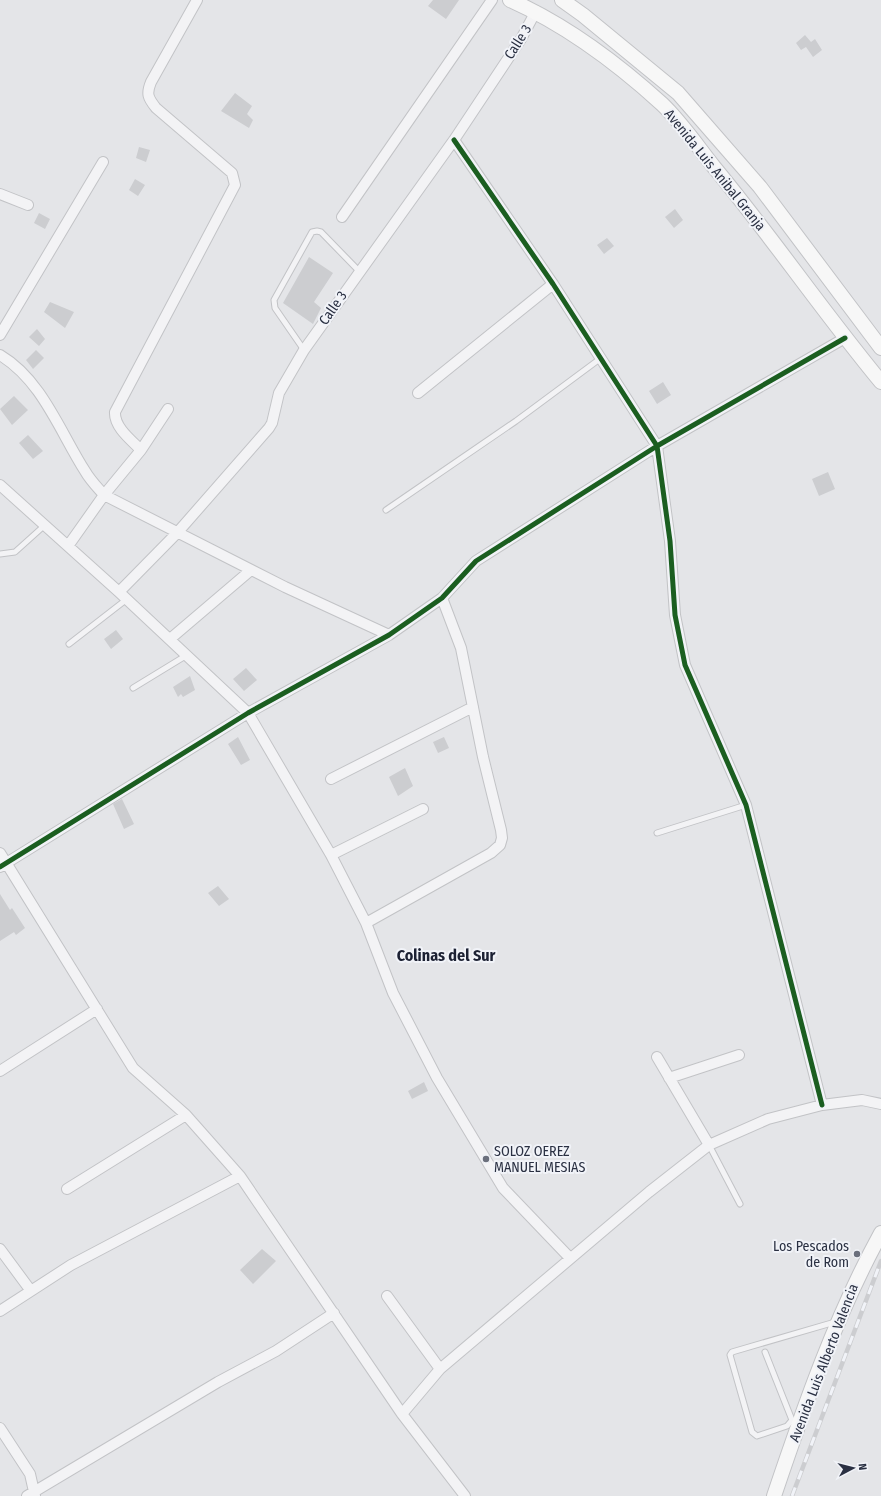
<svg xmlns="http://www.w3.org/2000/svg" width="881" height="1496" viewBox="0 0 881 1496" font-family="'Fira Sans Condensed',sans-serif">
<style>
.building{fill:#cccdd0}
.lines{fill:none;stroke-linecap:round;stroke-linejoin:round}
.lane-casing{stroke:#c2c3c6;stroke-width:7}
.street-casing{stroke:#c2c3c6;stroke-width:12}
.secondary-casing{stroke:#c2c3c6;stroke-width:16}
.lane{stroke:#f3f3f5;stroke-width:5}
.street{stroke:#f3f3f5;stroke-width:10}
.secondary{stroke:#f7f7f7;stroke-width:14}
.rail-casing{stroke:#cccdd0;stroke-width:4.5}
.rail{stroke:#f1f3f8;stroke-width:3;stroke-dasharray:9;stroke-linecap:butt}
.cycleway-casing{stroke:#f1f3f8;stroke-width:8}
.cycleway{stroke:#1b5e20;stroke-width:5}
.poi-dot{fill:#6b6f7c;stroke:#f1f3f8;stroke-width:1.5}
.labels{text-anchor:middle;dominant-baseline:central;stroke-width:4;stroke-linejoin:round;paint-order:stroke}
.street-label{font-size:14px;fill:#2a3042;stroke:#f1f3f8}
.poi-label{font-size:14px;fill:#2a3042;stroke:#f1f3f8;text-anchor:start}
.quarter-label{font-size:16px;font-weight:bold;fill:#1c2133;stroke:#f1f3f8}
</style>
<rect width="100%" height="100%" fill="#e4e5e8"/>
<path class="building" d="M433,0H459L446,19L428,6Z
M805,35L811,42L815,39L822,50L813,57L806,47L801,50L796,43Z
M235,93L252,106L247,114L253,120L249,128L221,111Z
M139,147L150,150L146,162L136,158Z
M135,179L145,185L138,196L129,190Z
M675,209L683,220L674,228L665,217Z
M39,213L50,219L45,229L34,223Z
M607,238L614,246L604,254L597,245Z
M309,257L333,273L314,302L321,308L313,324L283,303Z
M50,302L74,312L65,328L44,312Z
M37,329L45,339L39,346L29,337Z
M36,350L44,358L33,369L26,360Z
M663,382L671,395L657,404L649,391Z
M14,396L28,410L12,425L0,409Z
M28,435L43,451L33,459L19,443Z
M828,472L835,489L819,496L812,479Z
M116,630L123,639L111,649L104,639Z
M246,668L257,680L244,691L233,679Z
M190,676L195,690L183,697L181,694L178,697L173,687Z
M238,737L250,760L241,765L228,744Z
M444,737L449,748L438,753L433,742Z
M405,768L413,786L398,796L389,777Z
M122,799L134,824L124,829L113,804Z
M218,886L229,899L219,906L208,893Z
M0,894L10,910L12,908L25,928L16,935L14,932L0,941Z
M424,1082L428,1091L412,1099L408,1091Z
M262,1249L276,1261L253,1284L240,1270Z"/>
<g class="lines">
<defs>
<path id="lane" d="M304,350L275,308L274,300L312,232L317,231L321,232L359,271
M386,510L516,421L601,358
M0,554L15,552L45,525
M69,644L127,599
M133,688L187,655
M657,833L746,805
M709,1145L740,1204
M765,1352L792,1420L787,1426L757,1436L752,1432L730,1355L732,1352L835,1322"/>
<path id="street" d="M197,0L151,82C146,94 148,98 156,108L232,173L235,185L115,412C114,427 131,440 141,450L104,495L285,587L389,635
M454,140L553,284L657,446L670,541L675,615L685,665L746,805L822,1105
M0,194L28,205
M342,217L492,0
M0,335L103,162
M0,355C42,380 60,432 85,471C90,480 98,488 104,495L68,546
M418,393L553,284
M141,450L168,409
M0,485L119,592L248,713L331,855L366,923L393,993L437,1078L503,1188L570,1258
M119,592L177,533L269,428L272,423L279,393L304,350L454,140L521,39L536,11
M170,639L251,570
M331,779L473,707
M0,853L133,1068L186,1115L240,1176L402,1414L465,1496
M331,855L423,809
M0,867L248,713L389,635L442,598L476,561L657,446L845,338
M366,923L491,853L500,845L502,838L501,830L483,757L461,648L442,598
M657,1057L709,1145
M0,1071L97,1009
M669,1078L739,1055
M67,1189L186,1115
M0,1249L31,1291
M387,1296L440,1369
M0,1311L71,1265L240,1176
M402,1414L440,1369L649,1192L709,1145L768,1119L822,1105L862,1100L881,1104
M0,1428L30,1474L35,1496
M27,1496L218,1382L276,1351L334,1313"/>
<path id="secondary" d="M510,0C564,24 618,64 662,104C681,122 698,147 714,167C772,237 823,312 881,382
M562,0L583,15L678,93L760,187L881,348
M774,1496C804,1407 836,1315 881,1233"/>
</defs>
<use href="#lane" class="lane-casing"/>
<use href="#street" class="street-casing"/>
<use href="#secondary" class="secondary-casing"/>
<use href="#lane" class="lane"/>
<use href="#street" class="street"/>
<use href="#secondary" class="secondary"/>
<defs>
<path id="rail" d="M792,1496L881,1261"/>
</defs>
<use href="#rail" class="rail-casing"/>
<use href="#rail" class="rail"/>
<defs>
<path id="cycleway" d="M454,140L553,284L657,446L670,541L675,615L685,665L746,805L822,1105
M0,867L248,713L389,635L442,598L476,561L657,446L845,338"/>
</defs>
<use href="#cycleway" class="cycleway-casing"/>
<use href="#cycleway" class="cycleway"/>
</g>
<g class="poi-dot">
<circle cx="486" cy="1159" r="4"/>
<circle cx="857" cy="1254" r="4"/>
</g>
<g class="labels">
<g class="street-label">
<text transform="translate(518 42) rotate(-58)">Calle 3</text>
<text transform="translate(715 170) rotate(51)">Avenida Luis Anibal Granja</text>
<text transform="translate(333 308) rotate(-55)">Calle 3</text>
<text transform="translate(824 1363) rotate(-69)">Avenida Luis Alberto Valencia</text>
</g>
<g class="poi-label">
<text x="494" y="1151">SOLOZ OEREZ<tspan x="494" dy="16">MANUEL MESIAS</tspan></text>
<text x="849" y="1246" text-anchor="end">Los Pescados<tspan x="849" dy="16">de Rom</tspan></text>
</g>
<g class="quarter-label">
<text x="446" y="955">Colinas del Sur</text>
</g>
</g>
<g transform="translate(853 1468) rotate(83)" stroke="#f1f3f8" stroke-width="3" paint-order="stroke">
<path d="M0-3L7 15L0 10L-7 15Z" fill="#2a3042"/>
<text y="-6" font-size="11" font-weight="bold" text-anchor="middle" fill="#2a3042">N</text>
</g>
</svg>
